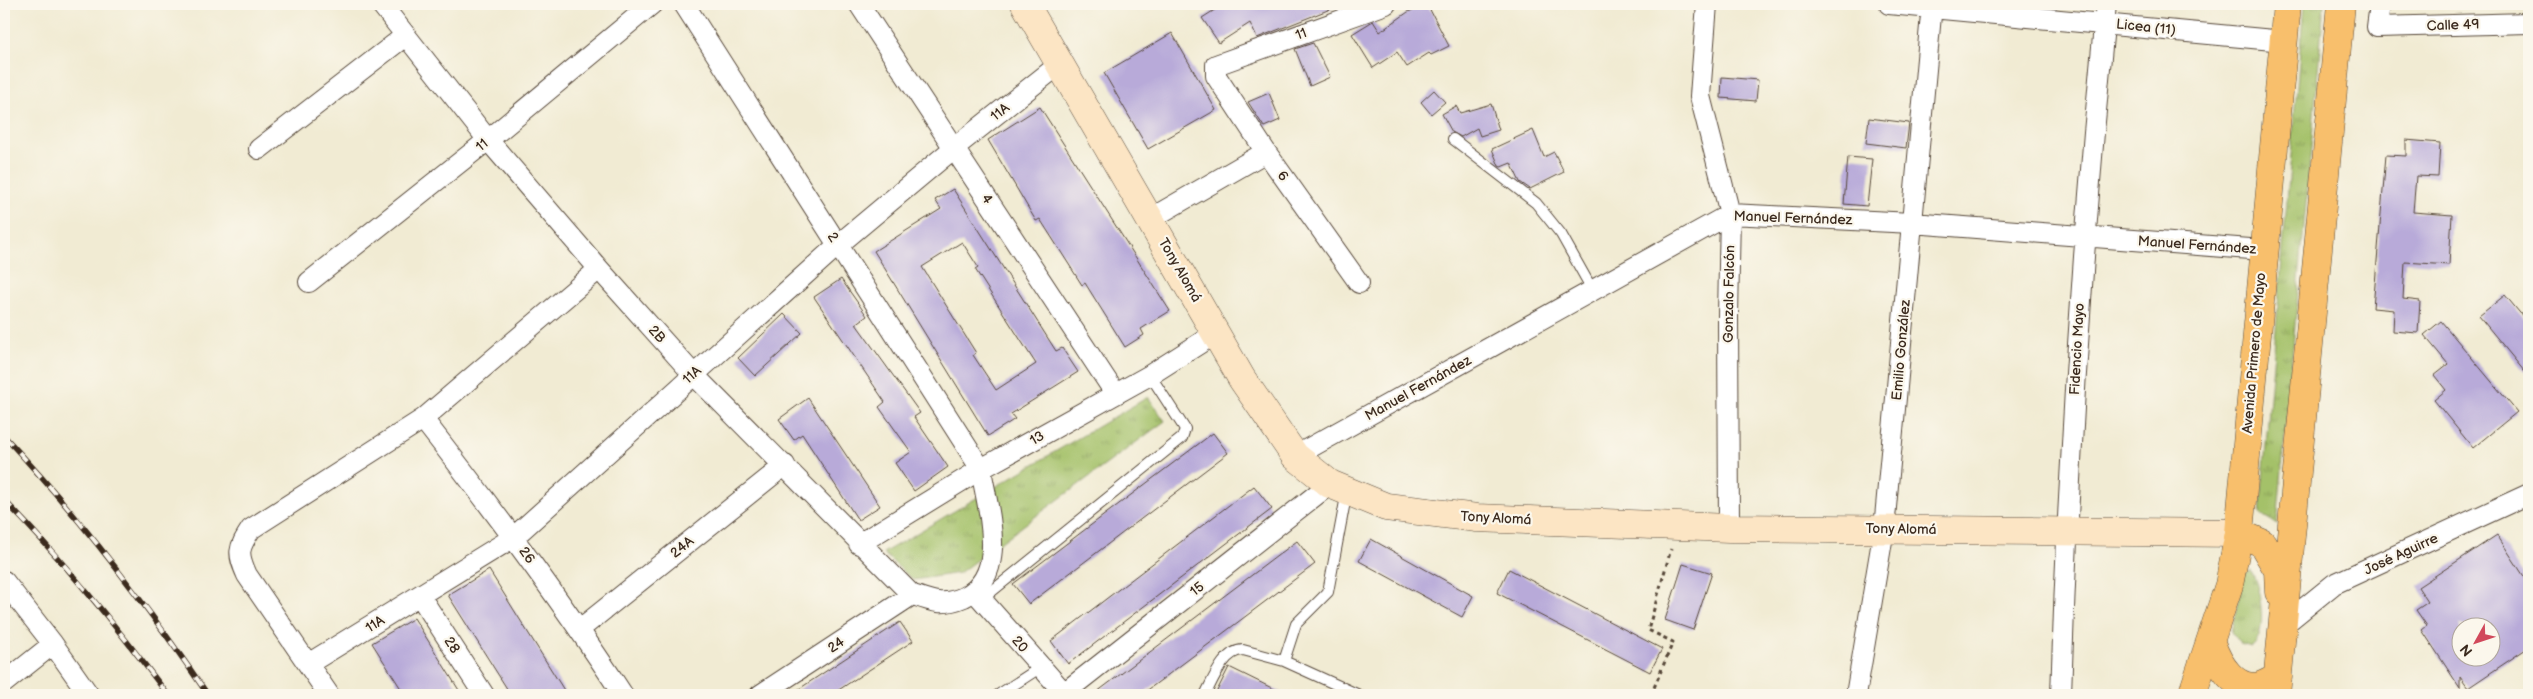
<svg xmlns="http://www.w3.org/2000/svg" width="2533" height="699" viewBox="0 0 2533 699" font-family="'Balsamiq Sans',sans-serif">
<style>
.grass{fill:url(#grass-tufts);stroke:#707644}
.building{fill:#b8aad9;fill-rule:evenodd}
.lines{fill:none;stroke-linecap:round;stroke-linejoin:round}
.lane-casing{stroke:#564739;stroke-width:12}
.street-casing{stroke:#564739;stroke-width:22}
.secondary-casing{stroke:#564739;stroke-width:29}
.primary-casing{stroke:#564739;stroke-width:29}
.path{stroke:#564739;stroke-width:3;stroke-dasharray:4 4;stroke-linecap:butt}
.lane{stroke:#fff;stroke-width:10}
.street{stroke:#fff;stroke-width:20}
.secondary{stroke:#fce5c4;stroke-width:28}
.primary{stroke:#f8bf6c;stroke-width:28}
.rail-casing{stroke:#3b2a1e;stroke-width:5.5}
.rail{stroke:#fbf7ec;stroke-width:4;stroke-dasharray:11;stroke-linecap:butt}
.labels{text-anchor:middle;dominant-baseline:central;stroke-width:4.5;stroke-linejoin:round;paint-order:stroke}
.street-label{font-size:14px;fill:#3b2a1e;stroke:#fbf7ec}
</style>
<defs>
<pattern id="grass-tufts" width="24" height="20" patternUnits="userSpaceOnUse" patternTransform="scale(1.25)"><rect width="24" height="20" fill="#a4c169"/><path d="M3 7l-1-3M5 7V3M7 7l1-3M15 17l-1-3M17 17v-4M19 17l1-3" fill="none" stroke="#879d56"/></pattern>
</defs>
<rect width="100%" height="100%" fill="#fbf7ec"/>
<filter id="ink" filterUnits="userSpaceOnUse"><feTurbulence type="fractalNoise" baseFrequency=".02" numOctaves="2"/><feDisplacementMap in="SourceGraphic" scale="10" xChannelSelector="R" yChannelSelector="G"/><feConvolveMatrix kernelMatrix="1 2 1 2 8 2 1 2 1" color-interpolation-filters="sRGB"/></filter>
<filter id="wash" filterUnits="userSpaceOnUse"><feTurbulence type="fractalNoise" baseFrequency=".0096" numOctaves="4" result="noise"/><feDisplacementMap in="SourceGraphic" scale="20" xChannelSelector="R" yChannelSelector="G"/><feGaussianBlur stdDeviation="1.12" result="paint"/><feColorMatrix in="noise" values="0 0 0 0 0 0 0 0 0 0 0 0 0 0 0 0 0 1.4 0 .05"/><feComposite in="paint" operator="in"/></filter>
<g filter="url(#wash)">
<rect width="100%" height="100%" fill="#f1ebd3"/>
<path class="grass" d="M2304,4H2324L2277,524L2260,514Z
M1148,397L1165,421L959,573L913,580L883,553Z
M2251,571C2261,587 2268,635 2252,647L2240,644L2231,632L2244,574Z"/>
<g id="blocks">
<path class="building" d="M1224,4H1343L1257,38L1250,23L1219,43L1202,18Z
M1427,4L1449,46L1431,55L1429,53L1407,67L1397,52L1373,68L1352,34L1373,21L1380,32L1408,12Z
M1172,33L1216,110L1148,149L1104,73Z
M1313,43L1330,77L1310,86L1295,49Z
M1722,77L1758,80L1756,101L1721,98Z
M1434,90L1445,102L1431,114L1421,102Z
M1269,93L1280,120L1264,127L1248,102Z
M1491,104L1499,130L1480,136L1477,128L1461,137L1452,132L1442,114L1456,106L1460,113Z
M1040,107L1170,311L1141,329L1144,335L1125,347L1085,283L1082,285L1040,219L1036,221L988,140Z
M1869,118L1909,123L1906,148L1866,143Z
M1533,130L1544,157L1554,152L1564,172L1530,189L1520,182L1511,163L1501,167L1499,166L1492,149Z
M2406,140L2440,143L2438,177L2416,176L2413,212L2452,215L2449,265L2405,262L2403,299L2420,301L2418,333L2393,331L2394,310L2373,308L2386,155L2406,156Z
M1848,157L1872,159L1867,206L1844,204Z
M953,189L1056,351L1062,348L1078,372L1011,414L1015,419L988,436L874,251L941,209L935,200ZM962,242L978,267L975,269L1036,364L996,390L973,355L976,353L922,267Z
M841,279L867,316L856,324L920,413L914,417L948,467L914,491L895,463L911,452L879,407L885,402L814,297Z
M2505,295L2529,324V377L2479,316Z
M784,314L802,333L755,376L738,358Z
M2441,321L2517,412L2473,448L2434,400L2446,390L2434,375L2448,364L2424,335Z
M808,398L880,506L858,520L802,434L794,440L779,419Z
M1213,433L1228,453L1029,604L1013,584Z
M1254,486L1272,509L1068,664L1051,641Z
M2497,535L2529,584V647L2468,688L2460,677V688L2422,630L2427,626L2416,610L2428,602L2418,587ZM2460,626H2490V656H2460Z
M1371,539L1473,596L1462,617L1359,561Z
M1297,541L1315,564L1189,659L1141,695H1093Z
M1683,564L1712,573L1693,630L1665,620Z
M1509,569L1662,649L1650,672L1497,593Z
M489,570L567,695H511L448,595Z
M414,618L462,695H405L372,643Z
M900,622L913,641L831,695H790Z
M1229,667L1286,695H1225L1217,691Z"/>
</g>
</g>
<g filter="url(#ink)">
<use href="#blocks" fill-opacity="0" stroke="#564739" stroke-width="1"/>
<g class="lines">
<defs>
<path id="lane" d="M1453,139L1536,203L1561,234L1593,291
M981,600L1182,438L1185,429L1150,375
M1284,661L1296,624L1328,592L1347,491
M998,695L1041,667
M1205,695C1213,680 1224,650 1243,650L1284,661L1359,695"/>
<path id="street" d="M381,4L488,140L599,269L693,374L912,595C921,597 929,601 938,602C946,603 957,600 964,597C1010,575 987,508 981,469L684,4
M859,4L1115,393
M1707,4L1700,96L1730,214L1728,316L1729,528
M1889,4L2284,41
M2380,4L2377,27L2529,23
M259,149L405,36
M1150,219L1266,152
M309,282L488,140L652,4
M1359,283L1266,152L1216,76V65L1386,4
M423,419C493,509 561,600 623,695
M1295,456L1730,214L1912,223L2263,250
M859,544L981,469L1150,375L1216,333
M4,581L53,644L89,695
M975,592L1066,695
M420,596L484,695
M2281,627L2334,584L2529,494
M580,629L785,465
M308,664L514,537L838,245L954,148L1061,63
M4,683L53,644
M1064,693L1330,484
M329,695L247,575C237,553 238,549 251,529L423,419L599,269
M760,695L912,595
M1856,695L1884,529L1932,4
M2061,695C2068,464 2083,234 2106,4"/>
<path id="secondary" d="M1025,4L1242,379L1295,456L1330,484L1386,507L1477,518L1729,528L2239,533"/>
<path id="primary" d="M2239,533L2262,543L2278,570L2279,592
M2211,643C2218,663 2234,692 2260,686C2266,684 2273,680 2278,677
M2192,695L2229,585L2239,533L2287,4
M2276,695L2341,4"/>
</defs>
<use href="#lane" class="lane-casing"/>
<use href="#street" class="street-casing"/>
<use href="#secondary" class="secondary-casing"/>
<use href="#primary" class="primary-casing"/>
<path class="path" d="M1651,695L1673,642L1648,630L1671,549"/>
<use href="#lane" class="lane"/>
<use href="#street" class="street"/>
<use href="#secondary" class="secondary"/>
<use href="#primary" class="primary"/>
<defs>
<path id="rail" d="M4,436C79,516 146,604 208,695
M4,500C63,560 117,627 168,695"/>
</defs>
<use href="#rail" class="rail-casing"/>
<use href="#rail" class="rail"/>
</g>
</g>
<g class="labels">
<g class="street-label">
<text transform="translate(2453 25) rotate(-2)">Calle 49</text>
<text transform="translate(2146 27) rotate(6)">Licea (11)</text>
<text transform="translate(1301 34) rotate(-20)">11</text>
<text transform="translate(1000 112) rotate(-39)">11A</text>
<text transform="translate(482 145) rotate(-39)">11</text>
<text transform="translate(1283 176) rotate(55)">6</text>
<text transform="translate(987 199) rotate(57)">4</text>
<text transform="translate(1793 218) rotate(2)">Manuel Fernández</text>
<text transform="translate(833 237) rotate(57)">2</text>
<text transform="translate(2197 245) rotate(4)">Manuel Fernández</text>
<text transform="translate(1180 270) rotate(60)">Tony Alomá</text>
<text transform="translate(1729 294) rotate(-89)">Gonzalo Falcón</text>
<text transform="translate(657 334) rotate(48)">2B</text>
<text transform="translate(2077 349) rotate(-87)">Fidencio Mayo</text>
<text transform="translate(1901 350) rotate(-85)">Emilio González</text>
<text transform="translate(2254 353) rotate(-85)">Avenida Primero de Mayo</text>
<text transform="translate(692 375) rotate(-42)">11A</text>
<text transform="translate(1418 388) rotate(-29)">Manuel Fernández</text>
<text transform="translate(1037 438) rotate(-30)">13</text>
<text transform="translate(1496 518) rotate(3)">Tony Alomá</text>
<text transform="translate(1901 529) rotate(1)">Tony Alomá</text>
<text transform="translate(682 547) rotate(-39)">24A</text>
<text transform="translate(2401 554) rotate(-25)">José Aguirre</text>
<text transform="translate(527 555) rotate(55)">26</text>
<text transform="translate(1197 589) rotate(-38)">15</text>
<text transform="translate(375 624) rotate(-32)">11A</text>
<text transform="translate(1020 644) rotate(49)">20</text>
<text transform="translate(452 645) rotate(57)">28</text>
<text transform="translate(836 645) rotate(-34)">24</text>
</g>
</g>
<rect width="2533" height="699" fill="none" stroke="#fbf7ec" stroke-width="20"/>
<g transform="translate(2476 642) rotate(230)"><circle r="24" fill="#fbf7ec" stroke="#aea59a"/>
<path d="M0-4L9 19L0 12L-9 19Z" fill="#d1495b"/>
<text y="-8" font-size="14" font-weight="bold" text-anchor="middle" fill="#3b2a1e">N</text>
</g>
</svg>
